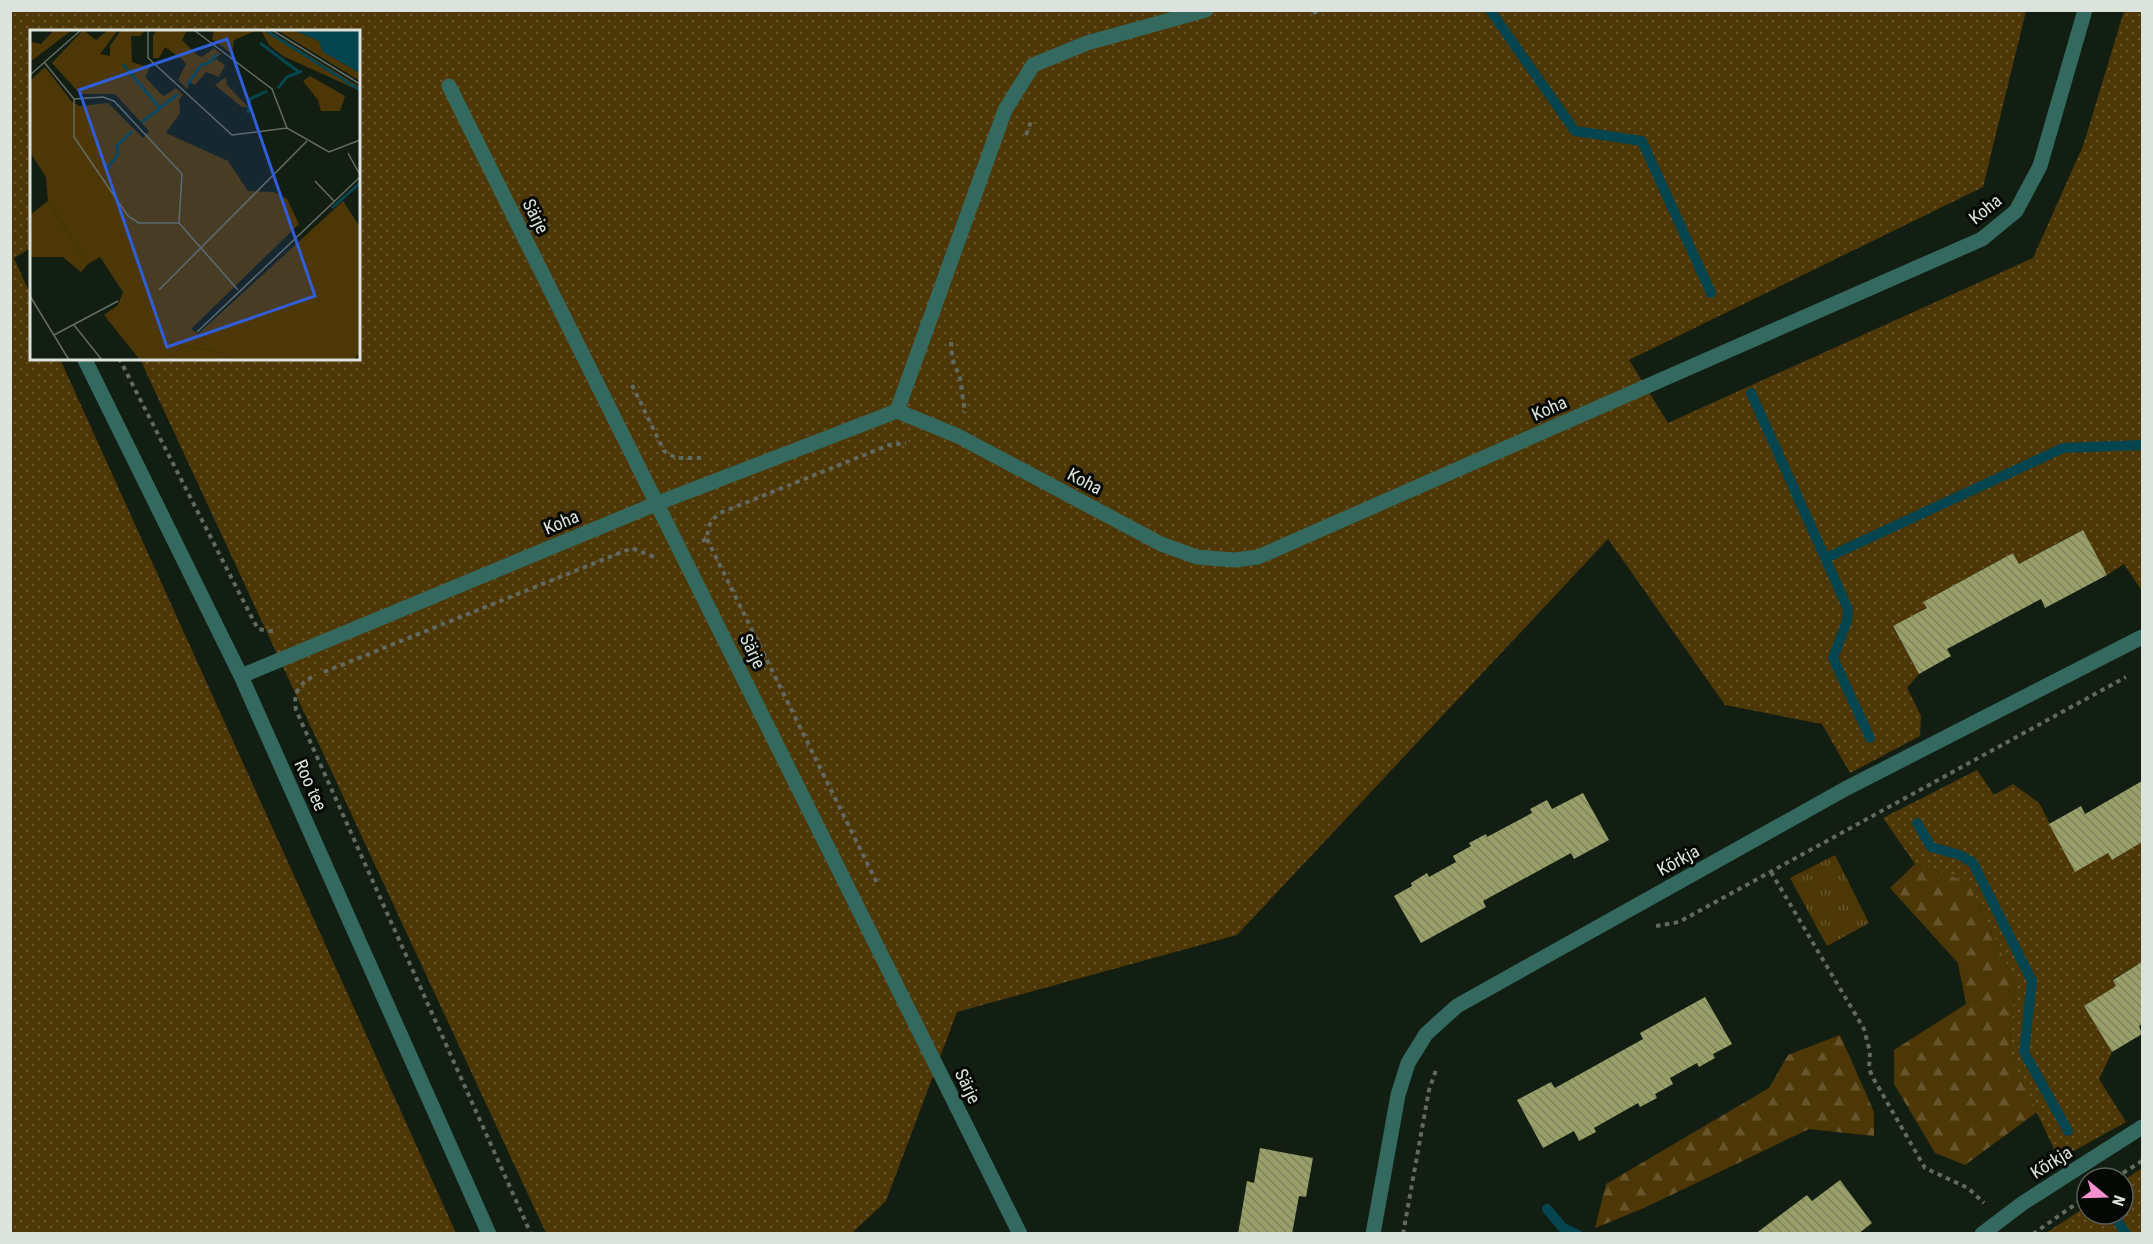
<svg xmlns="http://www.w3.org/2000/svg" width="2153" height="1244" viewBox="0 0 2153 1244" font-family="'Roboto Condensed',sans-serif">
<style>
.grass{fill:url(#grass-dots)}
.forest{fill:url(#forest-firs)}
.park{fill:url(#park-tufts)}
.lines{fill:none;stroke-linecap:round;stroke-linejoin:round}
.stream{stroke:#05454f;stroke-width:10}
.building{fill:url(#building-back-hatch)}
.path{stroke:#606a61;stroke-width:4;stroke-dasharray:4.5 4.5;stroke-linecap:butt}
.street{stroke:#33695e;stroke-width:15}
.labels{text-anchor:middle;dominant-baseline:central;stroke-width:6;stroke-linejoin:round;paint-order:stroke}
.street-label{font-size:18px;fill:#dbe3dc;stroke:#040704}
.inset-river{fill:none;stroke:#05454f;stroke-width:3}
.inset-road{fill:none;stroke:#636d63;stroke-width:1.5}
.view{fill:#305dd8;fill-opacity:0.15;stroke:#305dd8;stroke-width:3}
.inset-edge{fill:none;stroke:#dbe3dc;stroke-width:3}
</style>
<defs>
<pattern id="grass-dots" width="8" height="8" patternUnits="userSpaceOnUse" patternTransform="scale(1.5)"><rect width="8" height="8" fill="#4e3707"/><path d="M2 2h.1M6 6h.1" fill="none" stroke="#67542b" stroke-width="1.8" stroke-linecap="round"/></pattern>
<pattern id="forest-firs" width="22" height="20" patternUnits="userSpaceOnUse" patternTransform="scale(1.5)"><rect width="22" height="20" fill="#4e3707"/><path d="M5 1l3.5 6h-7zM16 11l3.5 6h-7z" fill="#67542b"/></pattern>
<pattern id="park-tufts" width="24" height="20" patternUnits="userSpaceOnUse" patternTransform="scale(1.5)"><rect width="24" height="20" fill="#4e3707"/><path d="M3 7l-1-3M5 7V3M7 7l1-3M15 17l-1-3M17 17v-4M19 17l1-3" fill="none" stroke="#67542b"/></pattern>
<pattern id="building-back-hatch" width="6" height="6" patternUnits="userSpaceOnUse" patternTransform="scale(1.5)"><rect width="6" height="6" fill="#999f68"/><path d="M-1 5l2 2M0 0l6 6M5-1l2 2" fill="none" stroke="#7f845d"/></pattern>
</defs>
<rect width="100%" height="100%" fill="#131e13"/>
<path class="grass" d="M10,11H2026L1983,187L1629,360L1668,423L2033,258L2083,146L2124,11H2142V591L2124,564L2107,575L2082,530L2019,564L2013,553L1923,602L1927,608L1893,627L1919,674L1907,688L1921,716L1920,736L1850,773L1822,724L1725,705L1608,539L1237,935L957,1012L886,1201L852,1233H546L140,359L358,358V32H32L31,248L14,258L31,296L32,358L60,359L456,1233H11Z
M1977,770L1994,795L2013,784L2039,803L2075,871L2108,853L2112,860L2142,842V962L2113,979L2116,986L2084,1006L2112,1052L2099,1079L2126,1122L2059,1159L2009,1055L2015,982L1968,882L1915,864L1883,818Z
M2142,1168V1233H2046L2087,1206V1214H2123V1181Z"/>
<path class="forest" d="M1915,864L1968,882L2015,982L2009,1055L2037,1112L1965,1165L1935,1153L1894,1084V1050L1966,1004L1958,963L1890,888Z
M1840,1035L1874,1112V1136L1809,1129L1644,1208L1595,1228L1606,1184L1769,1088L1788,1055Z"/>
<path class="park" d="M1835,855L1869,923L1827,946L1790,878Z"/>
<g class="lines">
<path class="stream" d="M1490,10L1575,131L1642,141L1711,293
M1751,393L1848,609L1847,621L1833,658L1870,738
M1826,558L2063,448L2142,445
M1917,823L1931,847L1960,855L1973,863L2032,981L2024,1052L2068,1131
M1547,1209L1563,1228L1577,1234
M2113,1214L2126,1234"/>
</g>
<path class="building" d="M2083,530L2107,575L2045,608L2041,599L1947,649L1951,656L1919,674L1893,626L1927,608L1923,602L2013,553L2019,564Z
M2142,781V842L2112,860L2108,853L2075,872L2049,824L2081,806L2085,814Z
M1583,793L1609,840L1574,859L1571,853L1483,901L1486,907L1421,943L1394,896L1412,886L1411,883L1427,873L1429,877L1456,862L1453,856L1471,846L1469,843L1486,834L1487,837L1532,813L1530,809L1547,800L1552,809Z
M2142,962V1024L2139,1026L2142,1034L2112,1052L2084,1006L2116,986L2113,980Z
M1705,997L1732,1044L1713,1054L1715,1058L1699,1067L1697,1063L1670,1078L1673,1084L1655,1094L1657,1098L1640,1107L1638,1103L1594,1128L1596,1132L1579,1141L1574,1131L1543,1148L1517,1100L1551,1082L1555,1088L1643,1039L1640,1033Z
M1260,1148L1313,1158L1306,1197L1299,1196L1292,1234H1238L1247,1181L1254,1183Z
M1840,1180L1872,1223L1858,1234H1755L1807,1195L1812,1201Z"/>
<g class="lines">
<path class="path" d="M1313,13L1323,10
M1026,135L1032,119
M951,342L952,358L960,378L965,413
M119,358L250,614L258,629L277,632
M632,385L664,451L676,458H701
M707,539L877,883
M702,541L707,539C708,526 710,521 720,513L889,445L906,443
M324,672L632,548L654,557
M312,677C298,685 293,694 296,710L531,1234
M1771,872L1864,1029L1870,1052L1869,1068L1872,1076L1925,1168L1968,1188L1984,1203
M1656,926L1679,922L2126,677
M2123,1173L2142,1161
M1403,1234L1429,1090L1436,1070
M2033,1234L2087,1196"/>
<path class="street" d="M449,86L1020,1234
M84,358L241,676L489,1234
M897,411L958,436L1161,544L1197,557L1234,560L1258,557L1982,239L2016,211L2040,166L2085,10
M241,676L658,503L897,411L1005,110L1033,65L1087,43L1206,10
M1373,1234L1398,1095L1408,1063L1426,1034L1457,1006L1845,789L2142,637
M1982,1234L2023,1203L2142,1127"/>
</g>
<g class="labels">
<g class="street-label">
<text transform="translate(1985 209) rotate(-39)">Koha</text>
<text transform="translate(536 216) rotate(63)">Särje</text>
<text transform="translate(1549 408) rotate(-24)">Koha</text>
<text transform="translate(1085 481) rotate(28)">Koha</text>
<text transform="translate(561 522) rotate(-23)">Koha</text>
<text transform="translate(753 651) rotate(64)">Särje</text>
<text transform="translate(311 785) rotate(66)">Roo tee</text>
<text transform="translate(1678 860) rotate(-29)">Kõrkja</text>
<text transform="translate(968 1086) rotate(64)">Särje</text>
<text transform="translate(2051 1162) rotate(-32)">Kõrkja</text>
</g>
</g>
<g transform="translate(30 30)">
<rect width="330" height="330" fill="#131e13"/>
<path d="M24,0H42L0,32V12L11,14ZM53,0L66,10L78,0H88L70,24L80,26V16L91,0H116L110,6H101L102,32L120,38L115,47L130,63L134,66L146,58L153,65L149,70L150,83L136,103L198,131L218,161L244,162L257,169L269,194L161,299L168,304L313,171L330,197V323L323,330H199L192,323L154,316L137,330H110L74,285L88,275L93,262L70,227L58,234L18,171L16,147L0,122V51L15,37L42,72L50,76L78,73L113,108L119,101L85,64H50L22,33ZM127,0H157L152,10L167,25L172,27L184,18L191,24L162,46L157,59L148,50L156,34L153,30L135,17L129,28H123V5ZM184,0H224L225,1L204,10L202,24L182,9ZM231,0H238L330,57V61L253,26L239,15ZM247,0H263L289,11L293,22L330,43V51Z" fill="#4e3707"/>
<path d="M186,29L195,35L189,47L176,42L165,55L161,53V46ZM280,46L315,66L310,81H291L288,70L273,51ZM196,47L197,55L218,77H212L185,55ZM18,171L58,234L51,242L33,227H0V185Z" fill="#4e3707"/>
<path d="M154,316L192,323L199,330H137Z" fill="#4e3707"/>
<path d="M263,0H330V43L293,22L289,11Z" fill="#05454f"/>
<path class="inset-river" d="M235,0L330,60M230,13L269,42M93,34L129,77M157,55L171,35L179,33L187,24M248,58L257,47L272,41M218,83L220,69L237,61M112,92L148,64M76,141L88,124L87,116L102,101M302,178L330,153"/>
<path class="inset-road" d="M118,0V28L202,105L257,98L299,122L330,110M164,0L242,59L257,98M242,0L330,54M14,32L44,69V107L98,186L109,193H149L208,260M0,45L51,0M44,69L73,67L84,71L152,144L149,193M318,123L330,145M285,151L304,171M129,260L277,111M0,266L39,330M44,295L72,330M167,302L330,147M24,305L88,271"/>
<path class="view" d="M197,9L285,266L137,317L49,60Z"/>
<rect width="330" height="330" class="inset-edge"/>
</g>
<rect width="2153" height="1244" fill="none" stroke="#dbe3dc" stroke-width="24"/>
<g transform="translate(2105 1196) rotate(109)"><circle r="28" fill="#040704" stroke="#5a5f5a" stroke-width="1.5"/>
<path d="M0-4.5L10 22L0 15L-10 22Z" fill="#f690d0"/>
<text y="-9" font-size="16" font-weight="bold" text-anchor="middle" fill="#dbe3dc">N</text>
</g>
</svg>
